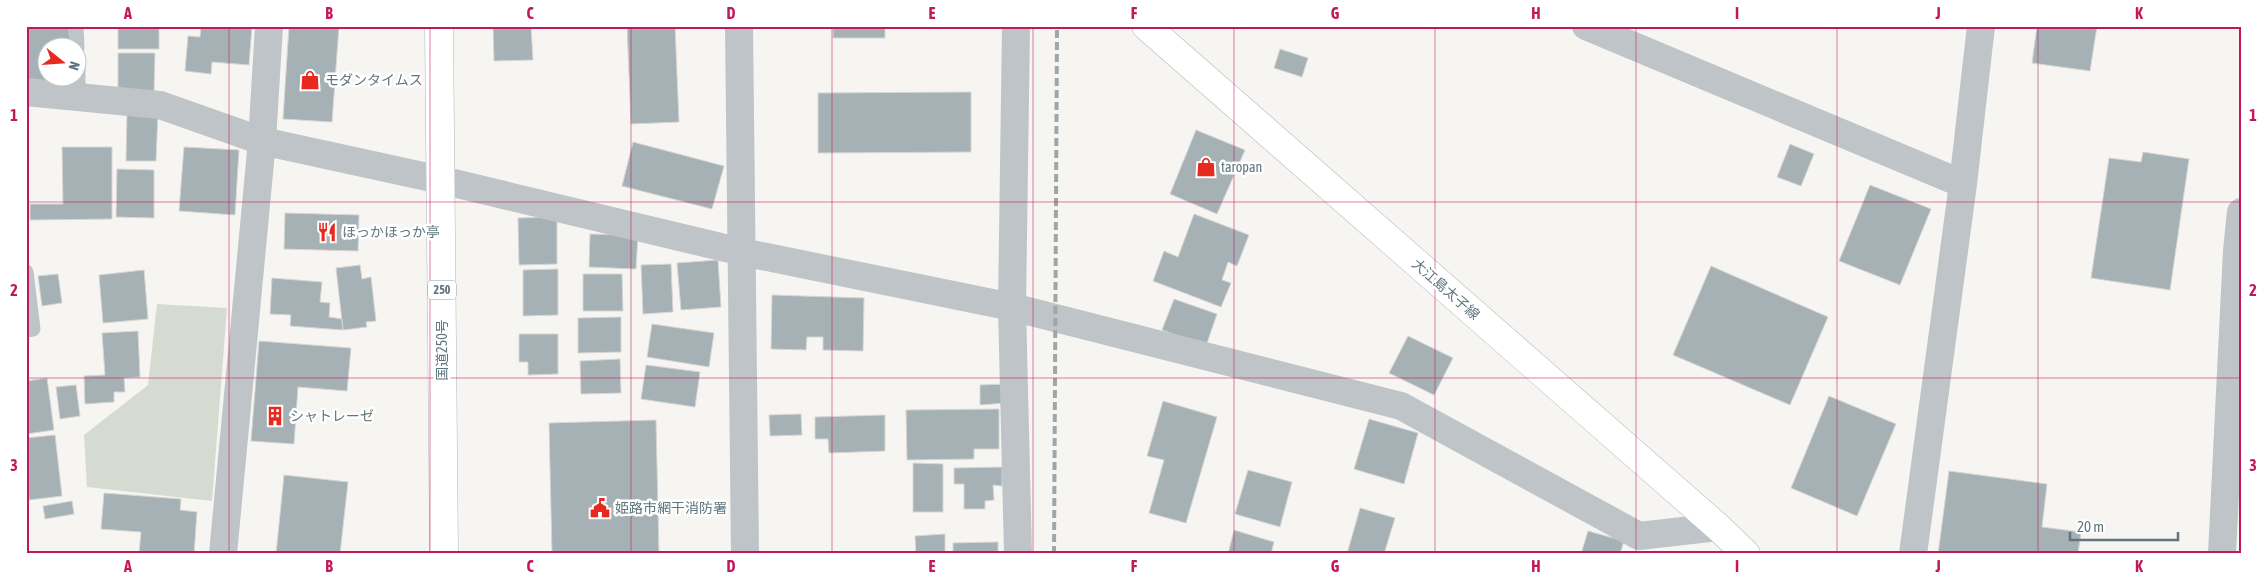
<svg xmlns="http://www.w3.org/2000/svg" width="2267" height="580" viewBox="0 0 2267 580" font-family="'Asap Condensed','Noto Sans JP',sans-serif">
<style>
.green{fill:#d6dbd1}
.building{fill:#a5b1b4;stroke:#d7d6d4}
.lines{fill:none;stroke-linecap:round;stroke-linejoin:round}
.secondary-casing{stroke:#b0b8bb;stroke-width:29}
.trunk-casing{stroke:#b1b7b9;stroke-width:29}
.service{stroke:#bec4c7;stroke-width:15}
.minor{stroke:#bec4c7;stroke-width:28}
.tertiary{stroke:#bec4c7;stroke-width:28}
.secondary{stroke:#fff;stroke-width:28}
.trunk{stroke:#fff;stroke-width:28}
.rail{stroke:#9da7ab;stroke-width:4;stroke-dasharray:8 4;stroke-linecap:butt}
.grid{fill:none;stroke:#c2185b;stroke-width:1;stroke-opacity:0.55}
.labels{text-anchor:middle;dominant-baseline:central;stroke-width:5;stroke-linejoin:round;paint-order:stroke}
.shield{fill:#fff;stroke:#8f9fa5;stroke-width:1}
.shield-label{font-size:12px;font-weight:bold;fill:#5f767e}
.poi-label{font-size:14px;fill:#5f767e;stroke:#fff;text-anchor:start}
.street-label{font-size:14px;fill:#5f767e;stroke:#fff}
.neatline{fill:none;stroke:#c2185b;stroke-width:2}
.grid-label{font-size:16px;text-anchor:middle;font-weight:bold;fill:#c2185b}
</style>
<rect width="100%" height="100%" fill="#f6f5f2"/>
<path class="green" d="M157,304L227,308L212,501L87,487L84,435L148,385Z"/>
<path class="building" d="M26,26H69L70,48H48V78H72V84L26,86Z
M118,26H159V49H118Z
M201,26H252L249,65L212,62L211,74L185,71L188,36L200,37Z
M289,26H339L332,122L283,119Z
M493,26H531L533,60L494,61Z
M627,26H675L679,122L631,124Z
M833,26H885V38H833Z
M2037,26H2097L2090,71L2032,63Z
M1280,49L1308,58L1302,77L1274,68Z
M118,53H155L154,92H118Z
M971,92V152L818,153V93Z
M127,112H158L156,161H126Z
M1196,130L1245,150L1217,214L1170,194Z
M633,142L724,166L712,209L622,186Z
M1790,144L1814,154L1801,186L1777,177Z
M62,147H112V219L30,220V204H63Z
M184,147L239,150L235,215L179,211Z
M2143,152L2189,159L2170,290L2091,278L2109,158L2141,162Z
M117,169L154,170V218L116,217Z
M1870,185L1931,209L1900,285L1839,261Z
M285,213L359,215L358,251L284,249Z
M1194,214L1249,235L1237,266L1228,262L1222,280L1231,283L1221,307L1153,281L1164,251L1178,257Z
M557,217V264L519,265L518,218Z
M590,234L638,235L636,269L589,267Z
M718,260L721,307L681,310L677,263Z
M671,264L673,312L643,314L641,265Z
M360,265L362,279L371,277L376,321L366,322L367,327L343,330L336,268Z
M1711,266L1828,317L1790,405L1673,355Z
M558,269V315L523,316V270Z
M144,270L148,319L103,323L99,275Z
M58,274L62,303L42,306L38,276Z
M583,274H622L623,311H583Z
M272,278L322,282L320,302L330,303L329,317L342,319L343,330L290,326L291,315L270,314Z
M772,295L864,298L863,351L823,350V337H807L806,350L771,349Z
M1174,299L1217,314L1206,346L1162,330Z
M621,317V352L578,353V318Z
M652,324L714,333L709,367L647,357Z
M138,331L140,377L124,378L125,392H114V402L85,404L84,376L105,375L102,333Z
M519,334H558V374L528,375V362H519Z
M1408,336L1453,358L1434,395L1389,373Z
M259,341L351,348L347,391L298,387L294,444L251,441Z
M620,359L621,393L581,394L580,361Z
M646,365L700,372L695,407L641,399Z
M47,378L54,430L26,434V381Z
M1005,384L1006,403L980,405V385Z
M76,385L80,416L60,419L56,387Z
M1829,396L1896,424L1857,516L1791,488Z
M1163,401L1217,417L1186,523L1149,513L1164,460L1147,456Z
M999,409V449H974V459L907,460L906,410Z
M801,414L802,435L770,436L769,415Z
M885,415V451L829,453L828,439H815V417Z
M1369,419L1418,433L1404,484L1354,469Z
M656,420L659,554H552L549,423Z
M55,435L62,496L29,500L26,438Z
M913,463L943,464V512H913Z
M1002,467V486L993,485L994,500L985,501V509H964V484H954V468Z
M1248,470L1292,482L1280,527L1235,514Z
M1949,471L2047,484L2042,527L2081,532L2078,554H1938Z
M284,475L348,482L340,554H276Z
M104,493L181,499L180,510L197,512L194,554H139L141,532L101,529Z
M72,501L74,514L45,519L43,506Z
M1360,508L1395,518L1384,554H1347Z
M1234,530L1274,542L1271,554H1228Z
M1588,531L1624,541L1620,554H1581Z
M945,534V554H916L915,536Z
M998,542V554H953V543Z"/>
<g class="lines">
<defs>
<path id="secondary" d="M1146,26L1718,527L1746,554"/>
<path id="trunk" d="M439,26L444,554"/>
</defs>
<use href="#secondary" class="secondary-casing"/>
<use href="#trunk" class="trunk-casing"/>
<path class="service" d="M76,26L77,48
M78,68V97
M26,272L33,329L26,330"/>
<path class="minor" d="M739,26L745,554
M1016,26L1012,307L1018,554
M1586,26L1963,184
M26,92L160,105L262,141L441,180L742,252L1012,307L1401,406L1639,536L1718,527
M223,554L262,141L269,26
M1913,554L1963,184L1981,26"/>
<path class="tertiary" d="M2222,554L2237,251L2241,212"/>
<use href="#secondary" class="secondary"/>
<use href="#trunk" class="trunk"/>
<path class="rail" d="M1054,554L1057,26"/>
</g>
<path class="grid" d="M229,26V554M430,26V554M631,26V554M832,26V554M1033,26V554M1234,26V554M1435,26V554M1636,26V554M1837,26V554M2038,26V554M26,202H2241M26,378H2241"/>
<defs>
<symbol id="shop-bare" viewBox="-9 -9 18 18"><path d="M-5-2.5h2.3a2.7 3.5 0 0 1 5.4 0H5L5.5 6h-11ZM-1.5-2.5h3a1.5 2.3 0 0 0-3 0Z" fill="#e8291f" stroke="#fff" stroke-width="2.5" paint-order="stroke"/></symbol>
<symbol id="restaurant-bare" viewBox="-9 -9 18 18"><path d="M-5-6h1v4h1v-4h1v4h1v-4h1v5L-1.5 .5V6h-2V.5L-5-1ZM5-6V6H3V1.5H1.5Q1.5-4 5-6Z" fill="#e8291f" stroke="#fff" stroke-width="2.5" paint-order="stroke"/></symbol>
<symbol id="building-bare" viewBox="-9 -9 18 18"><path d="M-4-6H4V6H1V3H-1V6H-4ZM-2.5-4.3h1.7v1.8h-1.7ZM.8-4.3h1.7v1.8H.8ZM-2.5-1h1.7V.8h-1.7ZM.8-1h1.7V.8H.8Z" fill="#e8291f" stroke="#fff" stroke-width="2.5" paint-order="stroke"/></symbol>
<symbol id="civic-bare" viewBox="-9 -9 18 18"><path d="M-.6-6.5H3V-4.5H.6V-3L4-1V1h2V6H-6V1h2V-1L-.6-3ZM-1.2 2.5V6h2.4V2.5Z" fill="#e8291f" stroke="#fff" stroke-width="2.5" paint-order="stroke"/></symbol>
</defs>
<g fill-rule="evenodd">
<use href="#shop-bare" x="296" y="66" width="28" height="28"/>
<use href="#shop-bare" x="1192" y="153" width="28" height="28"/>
<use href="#restaurant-bare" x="313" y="218" width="28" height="28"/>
<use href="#building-bare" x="261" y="402" width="28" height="28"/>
<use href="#civic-bare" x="586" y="494" width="28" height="28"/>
</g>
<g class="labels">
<rect class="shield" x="428" y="280.5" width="28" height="19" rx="4"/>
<g class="shield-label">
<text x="442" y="290">250</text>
</g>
<g class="poi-label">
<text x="325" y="80">モダンタイムス</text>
<text x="1221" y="167">taropan</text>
<text x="342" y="232">ほっかほっか亭</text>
<text x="290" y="416">シャトレーゼ</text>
<text x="615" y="508">姫路市網干消防署</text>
</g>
<g class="street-label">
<text transform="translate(1446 289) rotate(41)">大江島太子線</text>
<text transform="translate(442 350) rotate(-90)">国道250号</text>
</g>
</g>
<rect width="2267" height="580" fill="none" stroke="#ffffff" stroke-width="55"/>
<g transform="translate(62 62) rotate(107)"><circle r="24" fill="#ffffff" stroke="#bfc8cb"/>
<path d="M0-4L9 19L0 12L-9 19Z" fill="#e8291f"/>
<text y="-8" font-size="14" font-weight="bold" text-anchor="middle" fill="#5f767e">N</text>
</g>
<path d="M2070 532v8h108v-8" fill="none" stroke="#5f767e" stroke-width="2.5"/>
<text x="2077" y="532" font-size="15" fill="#5f767e" stroke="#ffffff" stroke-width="4" paint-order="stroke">20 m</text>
<rect x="28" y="28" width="2212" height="524" class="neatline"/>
<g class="grid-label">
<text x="128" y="19">A</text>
<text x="329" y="19">B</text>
<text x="530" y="19">C</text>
<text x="731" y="19">D</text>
<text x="932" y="19">E</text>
<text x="1134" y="19">F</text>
<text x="1335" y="19">G</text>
<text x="1536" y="19">H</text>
<text x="1737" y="19">I</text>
<text x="1938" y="19">J</text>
<text x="2139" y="19">K</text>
<text x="14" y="121">1</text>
<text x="2253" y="121">1</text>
<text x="14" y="296">2</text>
<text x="2253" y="296">2</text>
<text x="14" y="471">3</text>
<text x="2253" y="471">3</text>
<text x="128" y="572">A</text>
<text x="329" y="572">B</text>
<text x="530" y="572">C</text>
<text x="731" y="572">D</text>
<text x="932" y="572">E</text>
<text x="1134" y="572">F</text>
<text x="1335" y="572">G</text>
<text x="1536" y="572">H</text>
<text x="1737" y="572">I</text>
<text x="1938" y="572">J</text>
<text x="2139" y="572">K</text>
</g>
</svg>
